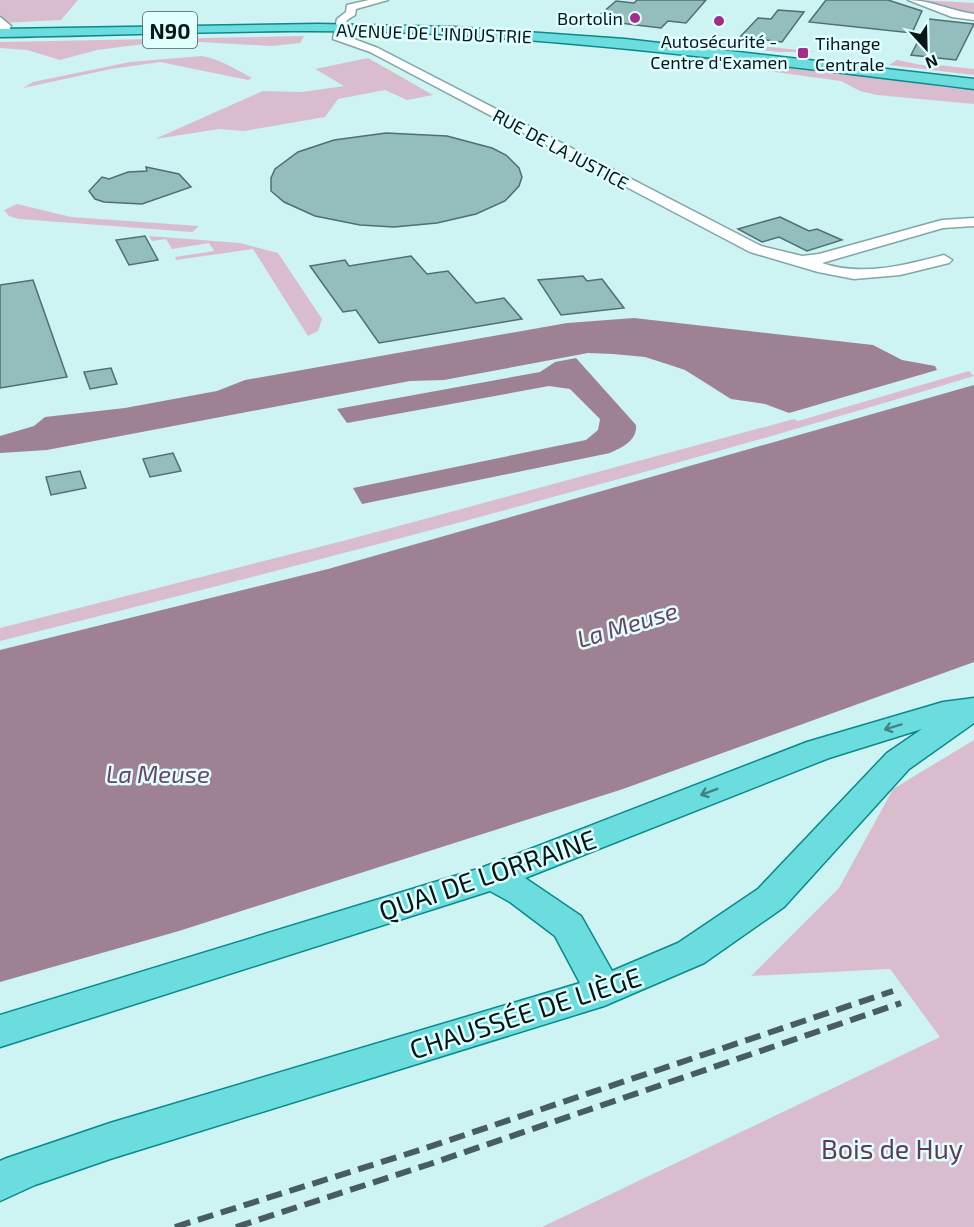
<svg xmlns="http://www.w3.org/2000/svg" width="974" height="1227" viewBox="0 0 974 1227" font-family="'Exo 2',sans-serif">
<style>
.green{fill:#d9bdce}
.water{fill:#9e8294}
.building{fill:#94bdbd;stroke:#4e7070;stroke-width:1.5}
.lines{fill:none;stroke-linecap:round;stroke-linejoin:round}
.minor-casing{stroke:#82a5a6;stroke-width:3}
.major-casing{stroke:#09898b;stroke-width:3}
.minor{fill:#fff;fill-rule:evenodd}
.major{fill:#6cdddf;fill-rule:evenodd}
.rail{stroke:#485e5e;stroke-width:6;stroke-dasharray:16 8;stroke-linecap:butt}
.oneway{stroke:#3f8385}
.poi-dot{fill:#a42d85;stroke:#e1ffff;stroke-width:2}
.labels{text-anchor:middle;dominant-baseline:central;stroke-width:5;stroke-linejoin:round;paint-order:stroke}
.far-poi-label{font-size:18px;fill:#081616;stroke:#e1ffff;text-anchor:end}
.far-street-label{font-size:18px;fill:#081616;stroke:#e1ffff}
.shield{fill:#e1ffff;stroke:#495c5c;stroke-width:1.5}
.shield-label{font-size:21px;font-weight:bold;fill:#081616}
.water-label{font-size:24px;font-style:italic;fill:#6e4360;stroke:#e1ffff}
.near-street-label{font-size:27px;fill:#081616;stroke:#e1ffff}
.near-park-label{font-size:27px;fill:#633955;stroke:#e1ffff}
</style>
<rect width="100%" height="100%" fill="#cdf3f3"/>
<path class="green" d="M0,0H78L61,20L0,23Z
M920,0L974,3V15L922,2Z
M304,36L300,43L271,46L201,42L144,44L97,50L60,60L27,50L0,48V42Z
M699,39L816,52H780L700,43Z
M202,56C220,59 235,69 252,78L248,80L160,62L111,69L23,88L33,82L130,62Z
M693,56L974,88V104L877,95L860,91L841,81L717,64Z
M368,58L433,95L407,100L385,90L338,99L325,117L244,131L219,129L155,139L263,91L302,92L344,86L315,69Z
M897,60L927,66L929,64L974,69V75L889,65Z
M17,204L71,217L199,226L192,232L19,219L9,216L4,210Z
M149,236L240,243L278,253L322,319L318,331L308,336L253,249L176,260L175,257L214,251L209,243L172,249L166,239L152,241Z
M969,371L974,376C652,474 327,559 0,641V628L343,541L794,419L798,421Z
M974,740V1227H542L940,1037L890,969L751,976L839,888L893,789Z"/>
<path class="water" d="M634,318L873,345L902,360L935,366L937,370L789,413L765,404L731,399L685,370L670,365L645,357L613,354L588,353L444,380L410,381L47,450L0,453V436L34,426L45,417L125,408L217,391L245,380L567,323Z
M576,358L636,425C637,441 623,447 610,453L362,504L353,488L586,440L598,430L600,419L570,389L549,386L347,423L337,409L540,372L555,362Z
M974,385V662L623,789L179,931L0,982V650L328,569Z"/>
<path class="building" d="M637,0H706L686,23L668,21L661,28L594,20L616,1L634,3Z
M826,0H888L922,11L912,33L809,22Z
M778,10L804,12L782,42L740,37L758,18L771,19Z
M929,19L974,24L956,60L911,55Z
M386,133L447,136L492,148L506,155L519,168L522,177L519,186L505,201L476,214L437,223L394,227L360,225L315,216L284,202L271,191V178L275,169L298,152L334,140Z
M146,167L179,174L191,187L142,204L104,202L95,199L89,191L102,177L109,179L128,172L147,171Z
M780,217L809,231L817,229L842,240L807,251L779,237L762,242L738,229Z
M145,236L158,260L129,265L116,240Z
M411,256L427,274L448,271L476,303L504,298L522,319L379,343L356,310L343,312L310,266L345,260L349,266Z
M583,276L587,281L602,279L624,308L561,315L538,280Z
M33,280L67,377L0,388V285Z
M111,368L117,384L90,389L84,372Z
M173,453L181,471L150,477L143,459Z
M80,471L86,488L51,495L46,477Z"/>
<g class="lines">
<defs>
<path id="minor" d="M369,0H388L356,9L355,15L347,20L343,35L378,48L761,246L802,256L819,254L942,220L974,218V226L943,228L822,263C862,277 905,265 944,255L952,260L949,263L900,275L854,279L818,272L750,252L370,52L333,39L337,19L346,12L347,5Z
M908,0C931,0 951,11 974,14V20L952,17Z
M0,17L11,26L9,31L0,30Z"/>
<path id="major" d="M319,24L454,27L625,39L974,79V89C802,68 630,46 456,35C305,26 152,35 0,37V29Z
M974,698V723L909,769L784,907L704,963L604,1006L110,1159L35,1185L0,1201V1161L7,1158L110,1123L580,983L555,936L510,902L490,891L0,1047V1015L481,868L807,742L943,702ZM922,729L887,753L758,889L678,943L612,971L581,916L525,878L829,758Z"/>
</defs>
<use href="#minor" class="minor-casing"/>
<use href="#major" class="major-casing"/>
<use href="#minor" class="minor"/>
<use href="#major" class="major"/>
<path class="rail" d="M175,1227L423,1149L893,991
M236,1227L430,1164L901,1003"/>
</g>
<defs><path id="oneway-shaft" d="M-6 0H5M1.5-3L5.5 0L1.5 3" fill="none" stroke-width="1.6" stroke-linecap="round" stroke-linejoin="round" transform="scale(1.5)"/></defs>
<g class="oneway">
<use href="#oneway-shaft" transform="translate(893 727) rotate(163)"/>
<use href="#oneway-shaft" transform="translate(709 792) rotate(159)"/>
</g>
<g class="poi-dot">
<circle cx="635" cy="18" r="6"/>
<circle cx="719" cy="21" r="6"/>
<rect x="797" y="47" width="12" height="12" rx="3"/>
</g>
<g class="labels">
<g class="far-poi-label">
<text x="623" y="18">Bortolin</text>
<text x="719" y="41" text-anchor="middle">Autosécurité -<tspan x="719" dy="21">Centre d'Examen</tspan></text>
<text x="815" y="43" text-anchor="start">Tihange<tspan x="815" dy="21">Centrale</tspan></text>
</g>
<g class="far-street-label">
<text transform="translate(434 33) rotate(2)">AVENUE DE L'INDUSTRIE</text>
<text transform="translate(561 149) rotate(28)">RUE DE LA JUSTICE</text>
</g>
<rect class="shield" x="143" y="12" width="54" height="36" rx="4.5"/>
<g class="shield-label">
<text x="170" y="30">N90</text>
</g>
<g class="water-label">
<text transform="translate(627 624) rotate(-17)">La Meuse</text>
<text x="158" y="773">La Meuse</text>
</g>
<g class="near-street-label">
<text transform="translate(487 874) rotate(-19)">QUAI DE LORRAINE</text>
<text transform="translate(525 1012) rotate(-18)">CHAUSSÉE DE LIÈGE</text>
</g>
<g class="near-park-label">
<text x="892" y="1148">Bois de Huy</text>
</g>
</g>
<g transform="translate(926 48) rotate(158)" stroke="#e1ffff" stroke-width="4.5" paint-order="stroke">
<path d="M0-4.5L10 22L0 15L-10 22Z" fill="#081616"/>
<text y="-9" font-size="16" font-weight="bold" text-anchor="middle" fill="#081616">N</text>
</g>
</svg>
